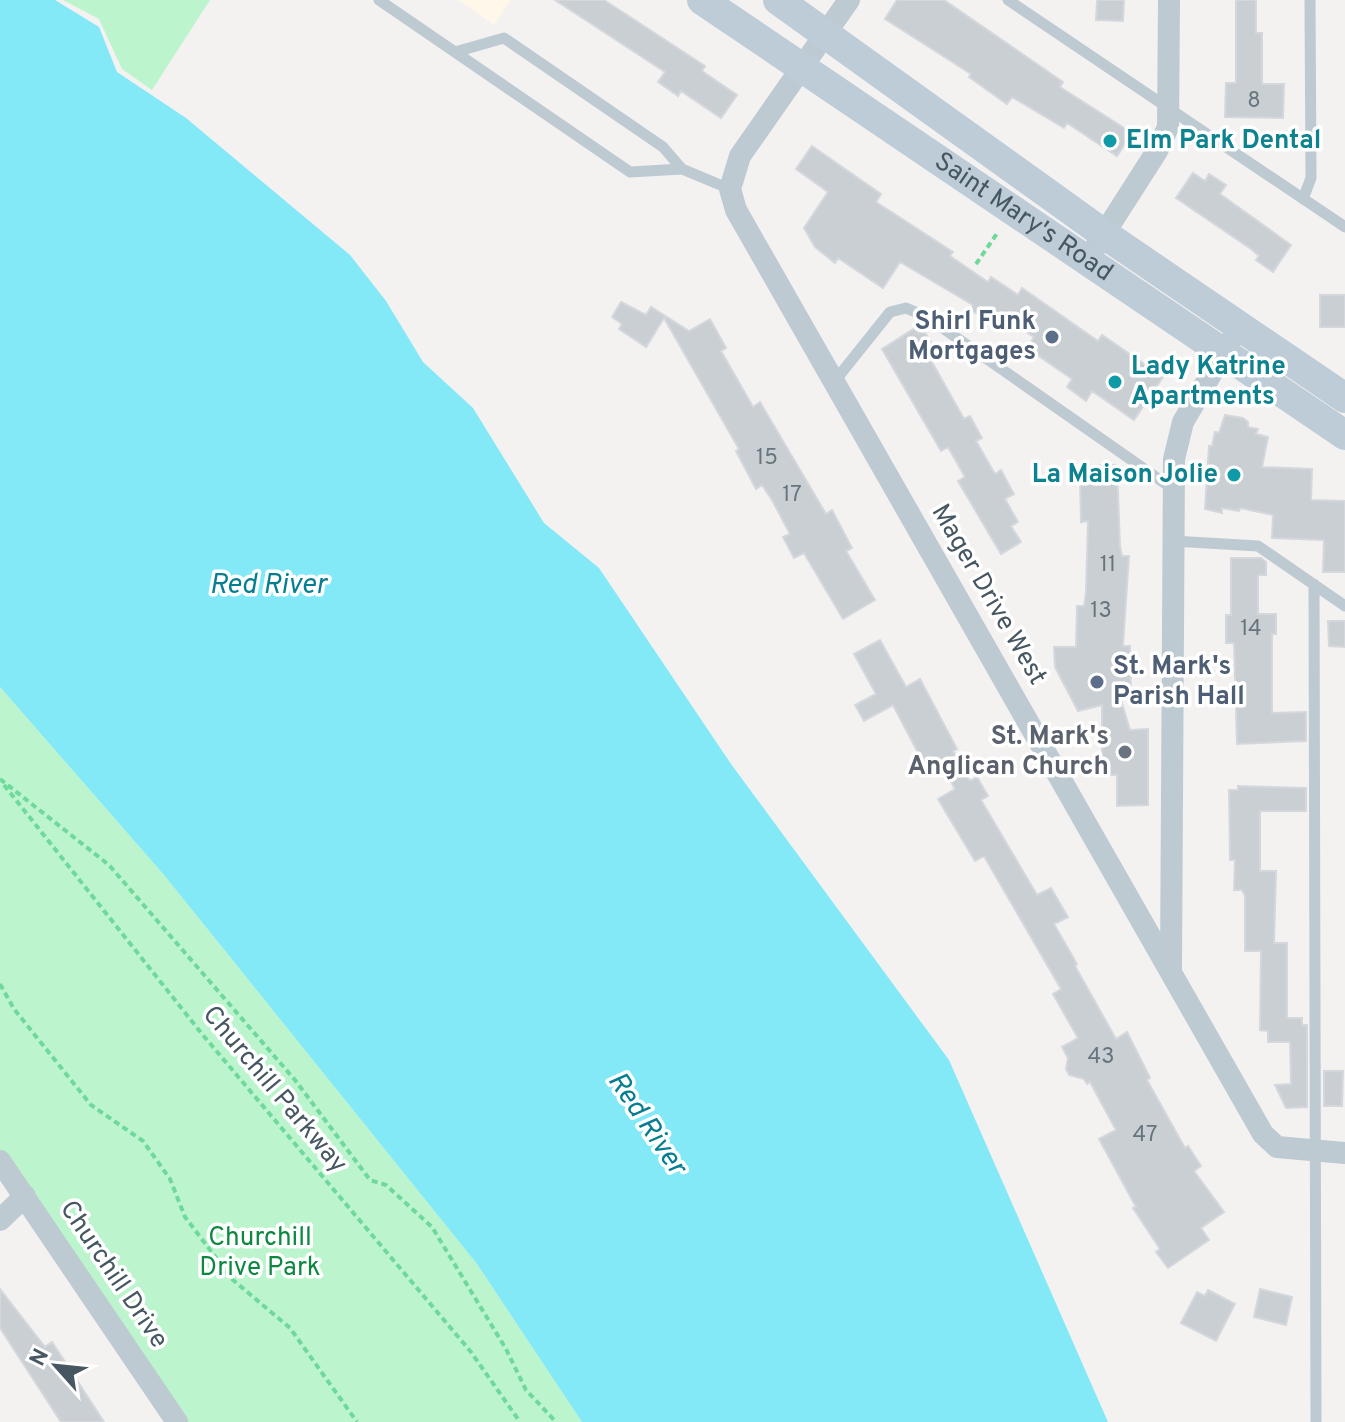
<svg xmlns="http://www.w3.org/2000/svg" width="1345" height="1422" viewBox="0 0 1345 1422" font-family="Overpass,sans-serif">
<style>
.commercial{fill:#fef7ea}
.green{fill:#bcf5cd}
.water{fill:#84e9f7}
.building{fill:#cacfd4;stroke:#d4d8dd;stroke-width:2}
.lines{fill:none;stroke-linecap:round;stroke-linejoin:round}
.path{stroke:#6fd89b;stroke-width:4;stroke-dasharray:6 4;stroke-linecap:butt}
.service{stroke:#bdcad2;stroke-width:11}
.minor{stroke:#bdcad2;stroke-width:22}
.secondary{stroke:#bdccd7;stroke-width:30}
.culture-dot{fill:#0f9aa8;stroke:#fff;stroke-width:3}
.service-dot{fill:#5c6f8a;stroke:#fff;stroke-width:3}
.worship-dot{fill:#6b7280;stroke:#fff;stroke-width:3}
.labels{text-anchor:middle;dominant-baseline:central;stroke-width:7;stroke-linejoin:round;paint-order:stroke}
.number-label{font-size:22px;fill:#67757e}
.culture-label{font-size:26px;font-weight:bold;fill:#0d838f;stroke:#fff;text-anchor:start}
.street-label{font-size:26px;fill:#465761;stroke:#fff}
.service-label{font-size:26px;font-weight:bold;fill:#4e5e75;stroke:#fff;text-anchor:end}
.worship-label{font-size:26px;font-weight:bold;fill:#5b616d;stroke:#fff;text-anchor:end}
.park-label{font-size:26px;fill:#0c8840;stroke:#fff}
.water-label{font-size:28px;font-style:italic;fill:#047e90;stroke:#fff}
</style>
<rect width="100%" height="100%" fill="#f4f1f1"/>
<path class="commercial" d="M458,0H511L494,25Z"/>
<path class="green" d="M63,0H210L152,90L122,69L99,19Z
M0,687L164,875L477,1264L582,1422H177L0,1161Z"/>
<path class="water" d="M0,0H55L99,27L117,72L186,118L350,255L386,301L423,362L473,408L544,523L599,568L731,764L949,1060L1108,1422H582L477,1264L164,875L0,687Z"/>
<path class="building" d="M555,0H604L705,66L702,71L737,95L721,118L681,91L678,96L658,82L665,72Z
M897,0H944L1063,82L1060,87L1132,133L1117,156L1067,123L1064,128L1012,97L1007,104L969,77L971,74L885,19Z
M1097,0H1124L1123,21L1096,20Z
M1236,0H1256V33H1262V84H1284L1283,118L1225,117L1226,83H1236Z
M812,146L881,194L876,202L953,252L950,256L988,282L991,277L1018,295L1022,288L1098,341L1102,335L1163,377L1134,420L1092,391L1086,401L1067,387L1072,379L1027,348L1034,337L991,309L984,319L970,309L973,305L900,262L883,288L838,258L835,263L815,247L804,228L828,192L796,169Z
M1193,173L1205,181L1209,174L1226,185L1220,194L1291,245L1273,272L1256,260L1259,256L1251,249L1176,198Z
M1320,295H1345V327H1320Z
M621,302L646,315L651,307L689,331L710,319L726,348L721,351L753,407L760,402L826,514L832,510L852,548L846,551L875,600L843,619L804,553L794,558L783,537L790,534L772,500L762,485L756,489L736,451L739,449L664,318L646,347L619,329L622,324L612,317Z
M915,328L918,333L923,329L940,357L932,362L964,419L970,416L982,438L976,441L995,474L1001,470L1014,494L1005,499L1018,522L1011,526L1021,542L1001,554L958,481L965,477L948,447L941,451L882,349Z
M1225,415L1243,418L1248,422V427L1258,429L1256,434L1268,437L1262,467L1312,469L1311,500L1345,501V572H1323L1324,540L1272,538L1273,515L1240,508L1239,511L1222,508V513L1205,509L1209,446H1212L1215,432L1219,433Z
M1117,465L1120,547L1122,556H1129L1123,646H1130L1131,697L1121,700L1130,730L1148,729V805L1117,806V775H1102V705L1078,711L1055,667L1054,647H1076L1077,606H1084L1086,592L1088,521L1081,522L1080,478H1090L1089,466Z
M1231,558H1261L1266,562V575H1258V614H1276V634H1272V713L1306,712V741L1237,744L1234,643H1226V615H1231Z
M1328,621H1345V647L1329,646Z
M880,640L906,687L920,679L957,749L953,751L970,781L977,777L988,796L981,800L1037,895L1051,888L1068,917L1054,924L1077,964L1075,966L1116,1039L1127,1032L1150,1078L1147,1080L1185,1148L1188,1146L1201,1166L1194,1171L1224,1212L1201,1228L1209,1240L1168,1268L1156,1252L1160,1249L1133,1208L1136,1207L1099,1139L1116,1130L1090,1082L1087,1084L1084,1079L1069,1075L1066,1069L1068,1058L1062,1047L1078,1038L1053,994L1061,989L984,856L975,861L938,799L955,789L938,759L925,766L893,705L864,721L855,705L876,694L854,654Z
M1238,786L1306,788V811H1260V871H1276L1274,943H1287V1018H1302V1025H1307V1107L1286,1108L1275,1085L1291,1084L1290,1042H1268V1031L1260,1030L1261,951H1245V896L1242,890H1234L1235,860H1230L1229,790H1238Z
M1324,1071H1343L1342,1106H1324Z
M0,1289L45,1347L52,1342L104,1422H61L0,1328Z
M1260,1289L1292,1297L1286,1325L1254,1317Z
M1208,1290L1235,1304L1216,1341L1181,1323L1197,1292L1205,1296Z"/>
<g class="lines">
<path class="path" d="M976,264L998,232
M0,779L109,865L295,1080L370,1180L386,1185L432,1227L506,1349L526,1390L556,1422
M4,785L202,1034L471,1352L520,1422
M0,984L14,1009L91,1105L143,1141L170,1179L185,1217L233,1280L290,1328L357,1422"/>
<path class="service" d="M379,0L630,172L682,169
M1008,0L1345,227
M455,52L504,38L663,147L682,169L730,189
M1303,199L1311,178L1310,0
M834,382L890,312L906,308L927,317L1173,489
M1173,541L1258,546L1345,606
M1314,584L1316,1422"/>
<path class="minor" d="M849,0L740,156L730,189L736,210L1263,1134L1277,1147L1345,1153
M1086,262L1157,151L1168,127L1169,0
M1171,969L1174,459L1183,422L1230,342
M0,1161L177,1422
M0,1220L25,1196"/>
<g class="secondary">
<path id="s1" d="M702,0L1345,435"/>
<path d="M778,0L1104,234L1345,398"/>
</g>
</g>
<g class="culture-dot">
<circle cx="1110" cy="141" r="8"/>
<circle cx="1115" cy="382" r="8"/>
<circle cx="1234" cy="475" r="8"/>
</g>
<g class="service-dot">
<circle cx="1052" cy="337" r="8"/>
<circle cx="1097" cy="682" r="8"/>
</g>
<circle class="worship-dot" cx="1125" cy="752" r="8"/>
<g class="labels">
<g class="number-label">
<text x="1254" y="101">8</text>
<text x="767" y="458">15</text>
<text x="792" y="495">17</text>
<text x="1108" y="565">11</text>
<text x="1101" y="611">13</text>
<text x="1251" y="629">14</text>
<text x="1101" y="1057">43</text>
<text x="1145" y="1135">47</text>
</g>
<g class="culture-label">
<text x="1126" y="141">Elm Park Dental</text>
<text x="1131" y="367">Lady Katrine<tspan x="1131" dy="30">Apartments</tspan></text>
<text x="1218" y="475" text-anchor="end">La Maison Jolie</text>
</g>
<g class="street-label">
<text stroke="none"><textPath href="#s1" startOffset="388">Saint Mary's Road</textPath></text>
<text transform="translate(988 595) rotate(60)">Mager Drive West</text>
<text transform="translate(274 1090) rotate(50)">Churchill Parkway</text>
<text transform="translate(113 1275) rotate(56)">Churchill Drive</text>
</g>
<g class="service-label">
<text x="1036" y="322">Shirl Funk<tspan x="1036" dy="30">Mortgages</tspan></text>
<text x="1113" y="667" text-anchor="start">St. Mark's<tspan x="1113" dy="30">Parish Hall</tspan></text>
</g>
<g class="worship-label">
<text x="1109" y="737">St. Mark's<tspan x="1109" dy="30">Anglican Church</tspan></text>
</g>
<g class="park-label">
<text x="260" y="1238">Churchill<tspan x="260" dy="30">Drive Park</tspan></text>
</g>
<g class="water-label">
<text x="268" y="586">Red River</text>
<text transform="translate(646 1124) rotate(56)">Red River</text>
</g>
</g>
<g transform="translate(56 1366) rotate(297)" stroke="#ffffff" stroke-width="6" paint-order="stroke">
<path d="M0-6L14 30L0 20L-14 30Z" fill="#465761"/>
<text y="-12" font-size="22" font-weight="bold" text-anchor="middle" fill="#465761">N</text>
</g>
</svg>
